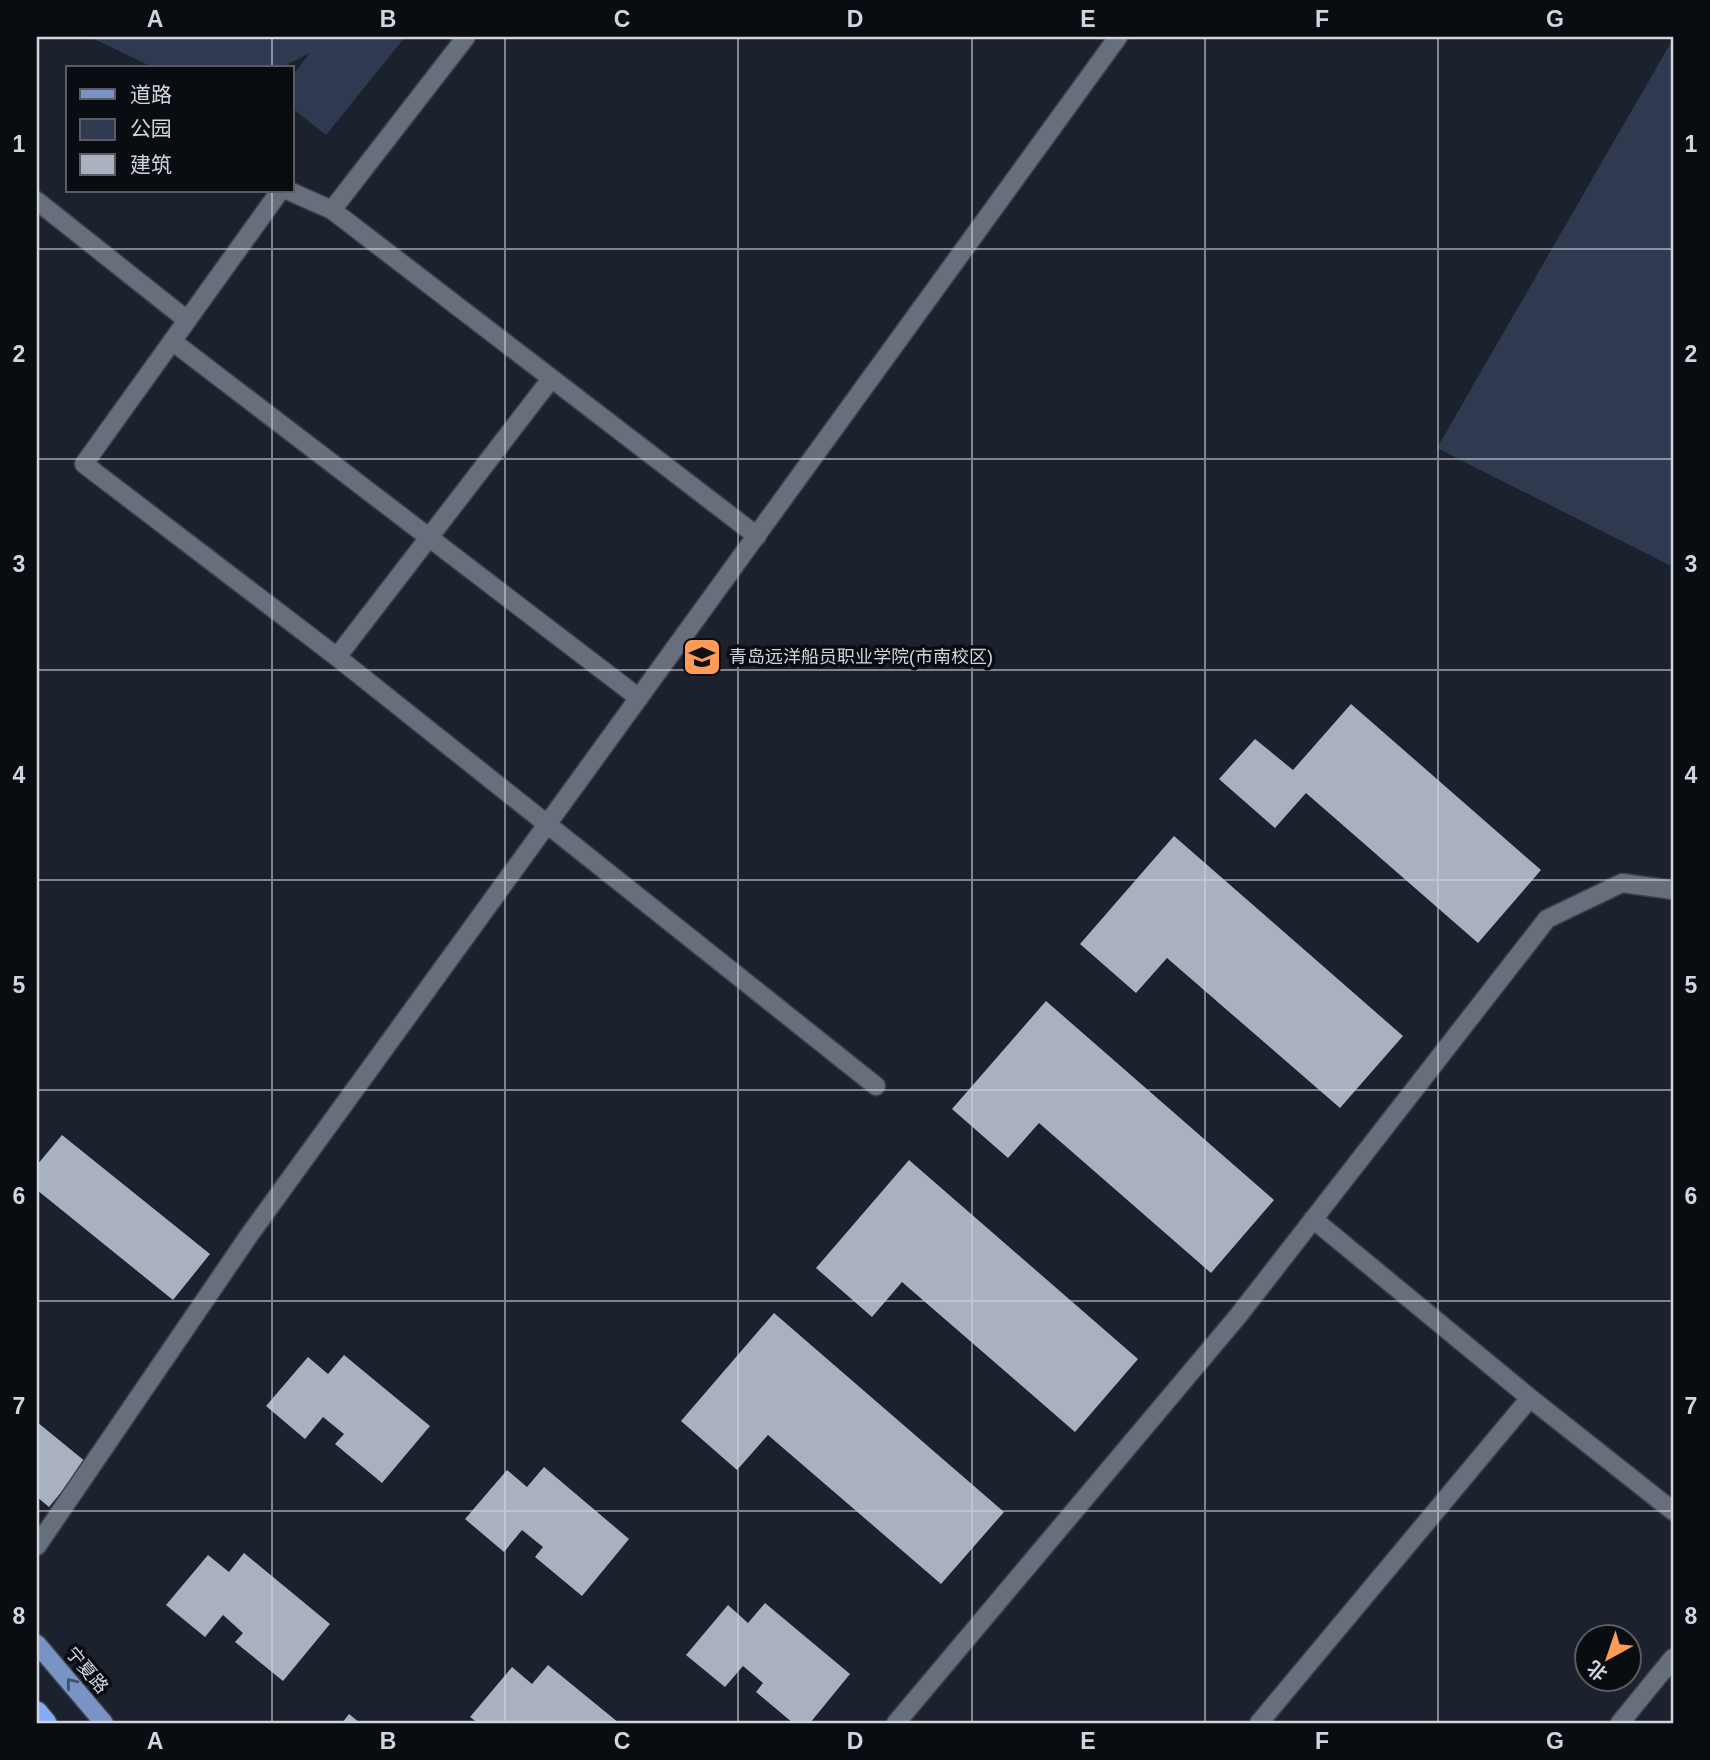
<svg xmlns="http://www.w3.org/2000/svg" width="1710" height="1760" viewBox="0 0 1710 1760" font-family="Arial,'Noto Sans SC',sans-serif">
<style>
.green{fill:#2f3a50}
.building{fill:#a9b1c0}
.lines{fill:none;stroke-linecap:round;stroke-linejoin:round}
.minor-casing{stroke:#3c4049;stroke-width:21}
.major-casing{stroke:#3c4049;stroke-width:21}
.highway-casing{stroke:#3c4049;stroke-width:24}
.minor{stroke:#686f7c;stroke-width:18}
.major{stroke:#7993c5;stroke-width:18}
.highway{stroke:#85abf6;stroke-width:21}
.oneway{stroke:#41506b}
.grid{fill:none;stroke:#d1d5dd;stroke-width:2;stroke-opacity:0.55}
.labels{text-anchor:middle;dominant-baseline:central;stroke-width:7;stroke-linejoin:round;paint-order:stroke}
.poi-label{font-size:18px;fill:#d1d5dd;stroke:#090c11;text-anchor:start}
.street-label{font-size:18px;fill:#d1d5dd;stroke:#090c11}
.neatline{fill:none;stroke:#d1d5dd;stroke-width:2.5}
.grid-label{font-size:23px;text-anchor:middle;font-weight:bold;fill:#d1d5dd}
</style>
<rect width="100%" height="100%" fill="#1c222d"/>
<path class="green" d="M90,37H405L326,135L292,108V76L310,53L284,66L266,68H172L148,65Z
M1673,39V567L1437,448Z"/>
<path class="building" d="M1351,704L1541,870L1478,943L1306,793L1275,828L1219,779L1255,739L1293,770Z
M1174,836L1403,1036L1340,1108L1167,958L1136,993L1080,944Z
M1046,1001L1274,1200L1211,1273L1039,1123L1008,1158L952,1109Z
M62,1135L210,1254L173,1300L37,1190V1165Z
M909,1160L1138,1359L1075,1432L902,1282L872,1317L816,1268Z
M774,1313L1004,1512L941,1584L768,1435L737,1470L681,1421Z
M344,1355L430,1426L382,1483L335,1444L344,1434L323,1417L305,1439L266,1406L308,1357L328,1374Z
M37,1422L86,1462L49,1507L37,1497Z
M544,1467L629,1539L582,1596L535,1557L543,1547L522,1530L504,1552L465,1519L507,1470L527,1487Z
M244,1553L330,1624L283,1681L235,1642L243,1633L223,1615L205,1637L166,1605L208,1555L229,1572Z
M765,1603L850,1674L810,1723H793L756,1692L763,1683L743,1666L725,1687L686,1655L728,1605L748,1623Z
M548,1665L619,1723H478L470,1717L512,1667L532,1684Z
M349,1714L360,1723H342Z"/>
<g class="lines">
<defs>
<path id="minor" d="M466,37L332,210L757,536
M280,191L84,464L337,657L876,1086
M289,191L332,210
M37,201L187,320
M172,341L639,698
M337,657L551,379
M1313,1219L1530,1398L1673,1511
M37,1546L250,1234L1118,37
M896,1723L1238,1316L1547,919L1622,883L1673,890
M1259,1723L1530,1398
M1620,1723L1673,1658"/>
<path id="major" d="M37,1644L104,1723"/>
<path id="highway" d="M37,1712L46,1723"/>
</defs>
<use href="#minor" class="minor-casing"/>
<use href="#major" class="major-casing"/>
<use href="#highway" class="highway-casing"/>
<use href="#minor" class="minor"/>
<use href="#major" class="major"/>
<use href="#highway" class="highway"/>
</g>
<defs><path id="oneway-chevron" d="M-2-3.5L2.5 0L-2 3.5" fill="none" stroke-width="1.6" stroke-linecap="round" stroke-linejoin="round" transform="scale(1.75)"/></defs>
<use class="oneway" href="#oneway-chevron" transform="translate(71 1683) rotate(-130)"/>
<path class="grid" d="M272,37V68M505,37V1723M738,37V1723M972,37V1723M1205,37V1723M1438,37V1723M272,191V1723M37,249H1673M37,459H1673M37,670H1673M37,880H1673M37,1090H1673M37,1301H1673M37,1511H1673"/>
<defs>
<symbol id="university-square" viewBox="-11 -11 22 22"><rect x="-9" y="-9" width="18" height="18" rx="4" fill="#fe9c57" stroke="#090c11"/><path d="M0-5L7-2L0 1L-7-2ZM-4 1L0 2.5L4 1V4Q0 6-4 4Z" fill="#111"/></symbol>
</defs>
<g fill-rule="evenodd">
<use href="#university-square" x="680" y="635" width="44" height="44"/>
</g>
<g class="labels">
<g class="poi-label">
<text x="729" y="657">青岛远洋船员职业学院(市南校区)</text>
</g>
<g class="street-label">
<text transform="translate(87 1670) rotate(50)">宁夏路</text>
</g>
</g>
<rect width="1710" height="1760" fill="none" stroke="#090c11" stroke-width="77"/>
<rect x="66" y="66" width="228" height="126" fill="#090c11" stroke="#595c63" stroke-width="2"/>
<rect x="80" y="89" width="35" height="10" fill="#7993c5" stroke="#595c63" stroke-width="2"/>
<text x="130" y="102" font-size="21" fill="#d1d5dd">道路</text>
<rect x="80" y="119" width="35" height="21" fill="#2f3a50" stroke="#595c63" stroke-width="2"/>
<text x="130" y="136" font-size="21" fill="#d1d5dd">公园</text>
<rect x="80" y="154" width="35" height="21" fill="#a9b1c0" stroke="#595c63" stroke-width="2"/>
<text x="130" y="172" font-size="21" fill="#d1d5dd">建筑</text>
<g transform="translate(1608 1658) rotate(220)"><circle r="33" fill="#090c11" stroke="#595c63" stroke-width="2"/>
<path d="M0-5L12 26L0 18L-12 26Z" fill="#fe9c57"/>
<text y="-10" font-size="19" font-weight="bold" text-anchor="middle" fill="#d1d5dd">北</text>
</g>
<rect x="38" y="38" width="1634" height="1684" class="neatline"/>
<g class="grid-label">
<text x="155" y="27">A</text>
<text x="388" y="27">B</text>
<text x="622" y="27">C</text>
<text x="855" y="27">D</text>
<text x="1088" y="27">E</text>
<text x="1322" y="27">F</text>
<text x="1555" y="27">G</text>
<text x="19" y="152">1</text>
<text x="1691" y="152">1</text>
<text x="19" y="362">2</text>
<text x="1691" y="362">2</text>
<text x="19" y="572">3</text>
<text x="1691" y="572">3</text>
<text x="19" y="783">4</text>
<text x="1691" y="783">4</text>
<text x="19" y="993">5</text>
<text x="1691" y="993">5</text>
<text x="19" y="1204">6</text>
<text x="1691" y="1204">6</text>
<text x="19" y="1414">7</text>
<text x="1691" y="1414">7</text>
<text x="19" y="1624">8</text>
<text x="1691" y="1624">8</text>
<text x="155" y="1749">A</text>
<text x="388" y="1749">B</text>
<text x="622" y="1749">C</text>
<text x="855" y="1749">D</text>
<text x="1088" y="1749">E</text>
<text x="1322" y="1749">F</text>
<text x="1555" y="1749">G</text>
</g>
</svg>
